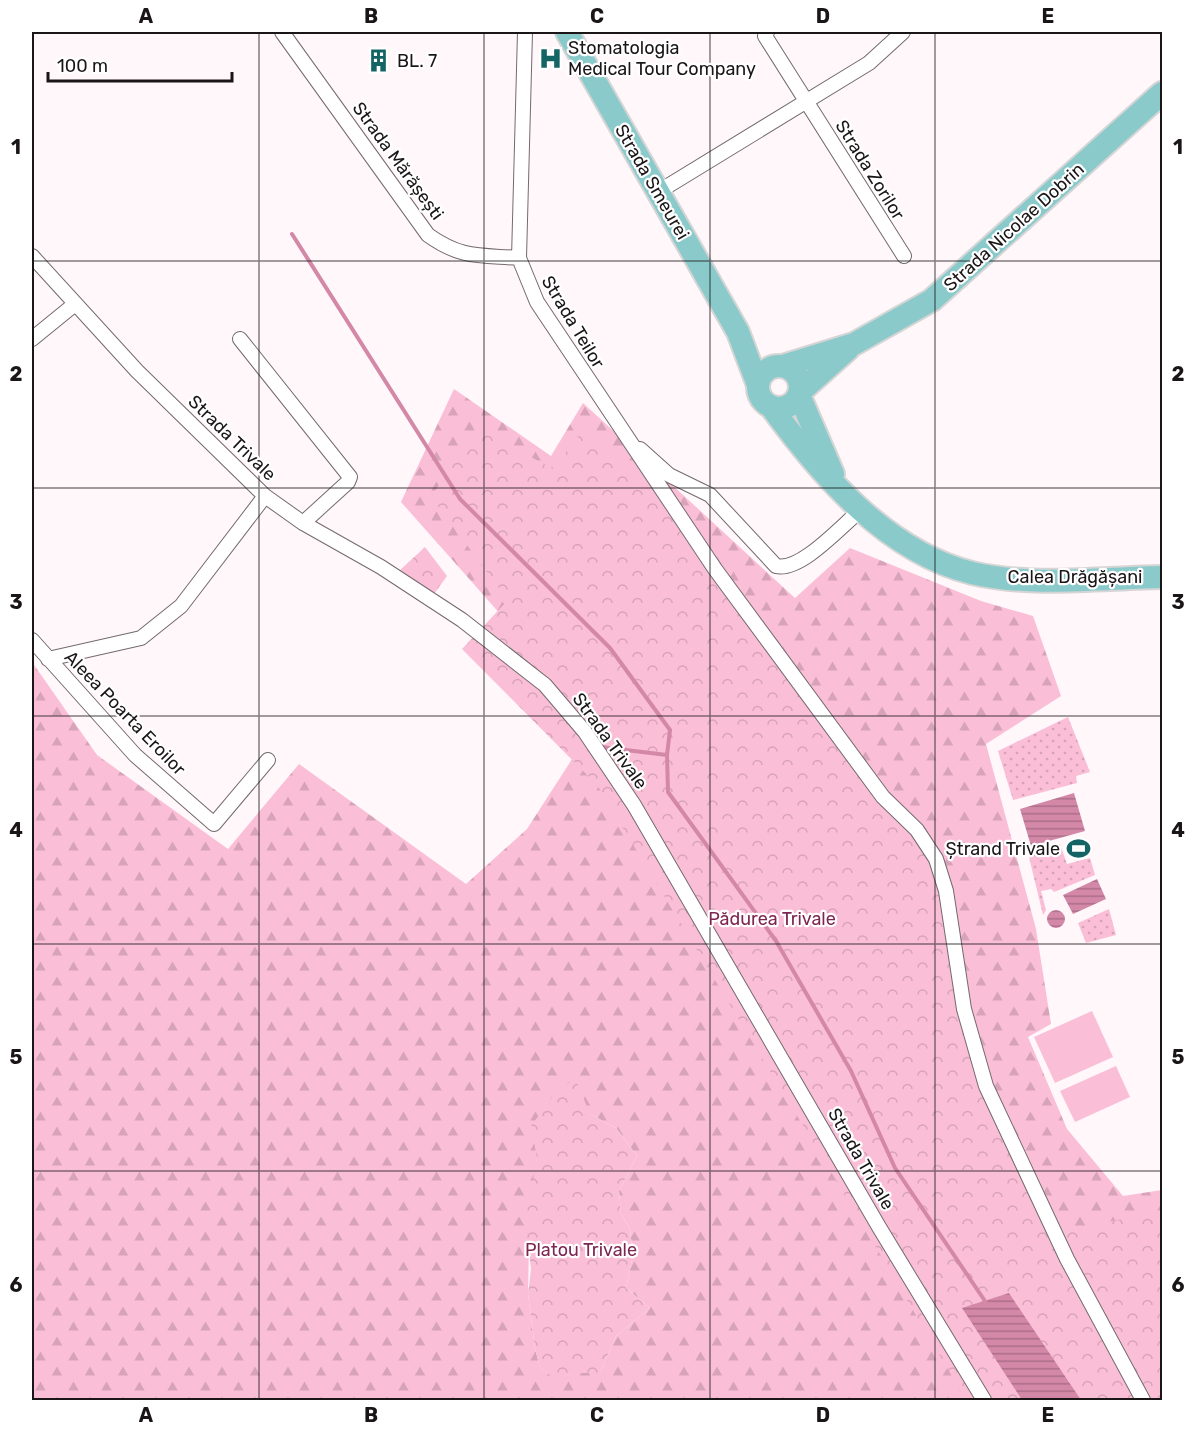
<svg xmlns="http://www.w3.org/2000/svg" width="1194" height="1432" viewBox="0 0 1194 1432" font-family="Rubik,sans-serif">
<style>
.grass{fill:url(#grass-dots)}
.forest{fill:url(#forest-firs);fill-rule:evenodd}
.park{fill:url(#park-crowns)}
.pitch{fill:#fbbed7}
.water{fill:url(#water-rules)}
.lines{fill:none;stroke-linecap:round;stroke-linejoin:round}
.stream{stroke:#d488a8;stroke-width:4}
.street-casing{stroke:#746a6e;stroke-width:16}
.primary-casing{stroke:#d6d5d5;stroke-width:26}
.street{stroke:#fff;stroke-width:14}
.primary{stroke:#8acacb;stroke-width:22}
.grid{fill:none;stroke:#1a1617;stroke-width:1.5;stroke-opacity:0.55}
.labels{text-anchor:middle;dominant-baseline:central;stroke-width:4.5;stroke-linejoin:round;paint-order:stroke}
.poi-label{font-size:18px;fill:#1a1617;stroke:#fff;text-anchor:start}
.street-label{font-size:18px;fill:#1a1617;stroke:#fff}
.park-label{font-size:18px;fill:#7e2552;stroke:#fff}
.neatline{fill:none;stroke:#1a1617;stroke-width:2}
.grid-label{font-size:20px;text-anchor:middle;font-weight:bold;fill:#1a1617}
</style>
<defs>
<pattern id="grass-dots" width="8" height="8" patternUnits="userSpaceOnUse" patternTransform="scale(1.5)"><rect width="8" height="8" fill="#fbbed7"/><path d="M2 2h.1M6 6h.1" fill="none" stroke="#d7a3b8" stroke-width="1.8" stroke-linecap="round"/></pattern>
<pattern id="forest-firs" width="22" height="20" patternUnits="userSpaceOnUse" patternTransform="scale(1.5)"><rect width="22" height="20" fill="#fbbed7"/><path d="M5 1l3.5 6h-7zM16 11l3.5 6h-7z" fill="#d7a3b8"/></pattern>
<pattern id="park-crowns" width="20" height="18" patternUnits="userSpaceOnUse" patternTransform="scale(1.5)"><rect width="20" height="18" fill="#fbbed7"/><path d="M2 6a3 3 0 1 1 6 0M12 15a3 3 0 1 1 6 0" fill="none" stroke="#d7a3b8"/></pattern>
<pattern id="water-rules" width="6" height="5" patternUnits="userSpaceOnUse" patternTransform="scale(1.5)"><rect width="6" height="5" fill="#d488a8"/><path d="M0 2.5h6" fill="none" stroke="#ab6e88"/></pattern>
</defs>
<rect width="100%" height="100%" fill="#fff7fa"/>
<path class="grass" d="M1068,717L1090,772L1076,776L1077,783L1013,800L998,751Z
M1060,844L1067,864L1090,858L1095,875L1054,892L1051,889L1041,891L1046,910L1043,915L1028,853Z
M1109,909L1116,935L1086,943L1078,923Z"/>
<path class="forest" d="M454,389L551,456L583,403L795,598L850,548L981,601L1033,616L1061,696L986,744L1036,929L1051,1024L1028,1037L1067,1129L1123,1196L1162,1190V1400H32V662L97,755L228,849L299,764L466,884L527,829L596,722L401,502ZM590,1114L616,1128L637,1156L619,1191L621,1213L630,1230L633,1255L626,1288L650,1308L616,1336L600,1373H572L558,1380L540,1368L535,1348L528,1294L529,1245L537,1158Z"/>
<path class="park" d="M478,428L553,469L584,429L689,523L886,791L926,836L990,1086L1058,1232L1162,1211V1400H966L851,1205L597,785L462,649L508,600L431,497Z
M425,547L447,576L434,594L399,571Z
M575,1078L590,1114L616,1128L637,1156L619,1191L621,1213L630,1230L633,1255L626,1288L650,1308L616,1336L600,1373H572L558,1381L540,1368L535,1348L528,1294L531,1269L525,1221L537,1158L531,1126L556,1092Z"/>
<path class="pitch" d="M1092,1011L1113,1057L1055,1083L1034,1037Z
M1116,1066L1130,1097L1075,1122L1060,1091Z"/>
<path class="water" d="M1074,793L1085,831L1031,846L1020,809Z
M1097,879L1106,899L1073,914L1063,895Z
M1047 919a9 9 0 1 1 18 0a9 9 0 1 1-18 0Z
M1009,1293L1081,1400H1022L962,1308Z"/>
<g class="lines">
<path class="stream" d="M292,234L460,499L610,648L670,730L667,755L668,792L776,941L851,1071L895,1168L987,1304
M601,747L667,755"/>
<defs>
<path id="street" d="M282,32L428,235C462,259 479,255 519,258
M525,32L519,258L537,302L715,569L883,797L917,830L936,859L946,891L964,1009L986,1086L1067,1259L1143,1400
M767,32L765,36L904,256
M658,192L869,63L903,32
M32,256L137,371L265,496L303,523L381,567L462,620L545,685L585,732L634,805L879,1227L984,1400
M32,339L75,304
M240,339L350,477L348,482L303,523
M640,449L669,475L710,495L776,566C801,572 842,525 862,509
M32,640L135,755L214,824L268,760
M48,659L141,638L181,606L265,496"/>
<path id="primary" d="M567,32L738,332L758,385
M758 387a21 21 0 1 1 42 0a21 21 0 1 1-42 0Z
M783,366L854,344L932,300L1162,93
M800,392L848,349
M799,395L833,474
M772,408C821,475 887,552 972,573C1030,587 1102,578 1162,577"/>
</defs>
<use href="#street" class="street-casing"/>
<use href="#primary" class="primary-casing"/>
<use href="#street" class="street"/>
<use href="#primary" class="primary"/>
</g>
<path class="grid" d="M259,32V1400M484,32V1400M710,32V1400M935,32V1400M32,261H1162M32,488H1162M32,716H1162M32,944H1162M32,1171H1162"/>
<defs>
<symbol id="hospital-bare" viewBox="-9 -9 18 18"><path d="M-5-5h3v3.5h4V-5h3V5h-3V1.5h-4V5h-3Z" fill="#146465" stroke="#fff" stroke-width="2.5" paint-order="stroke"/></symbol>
<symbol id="building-bare" viewBox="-9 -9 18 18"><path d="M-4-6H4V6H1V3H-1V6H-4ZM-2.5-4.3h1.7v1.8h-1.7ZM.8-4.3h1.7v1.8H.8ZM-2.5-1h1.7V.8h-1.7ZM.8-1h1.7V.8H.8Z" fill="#146465" stroke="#fff" stroke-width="2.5" paint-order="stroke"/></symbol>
<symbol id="stadium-bare" viewBox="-9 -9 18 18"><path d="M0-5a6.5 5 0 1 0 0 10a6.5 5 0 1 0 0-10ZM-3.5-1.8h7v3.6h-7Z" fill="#146465" stroke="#fff" stroke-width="2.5" paint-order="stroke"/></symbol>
</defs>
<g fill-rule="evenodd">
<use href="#hospital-bare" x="534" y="42" width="33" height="33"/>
<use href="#building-bare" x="362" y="44" width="33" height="33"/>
<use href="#stadium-bare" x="1062" y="832" width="33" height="33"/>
</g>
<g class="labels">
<g class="poi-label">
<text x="568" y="48">Stomatologia<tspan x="568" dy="21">Medical Tour Company</tspan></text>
<text x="397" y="61">BL. 7</text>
<text x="1060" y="849" text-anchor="end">Ștrand Trivale</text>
</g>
<g class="street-label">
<text transform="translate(398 161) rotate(54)">Strada Mărășești</text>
<text transform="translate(870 170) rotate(58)">Strada Zorilor</text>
<text transform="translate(652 182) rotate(60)">Strada Smeurei</text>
<text transform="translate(1014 227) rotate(-42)">Strada Nicolae Dobrin</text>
<text transform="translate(573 322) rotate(59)">Strada Teilor</text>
<text transform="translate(232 438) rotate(44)">Strada Trivale</text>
<text x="1075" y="577">Calea Drăgășani</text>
<text transform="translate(125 713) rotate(46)">Aleea Poarta Eroilor</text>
<text transform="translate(610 741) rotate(54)">Strada Trivale</text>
<text transform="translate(861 1159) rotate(60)">Strada Trivale</text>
</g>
<g class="park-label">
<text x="772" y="919">Pădurea Trivale</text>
<text x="581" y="1250">Platou Trivale</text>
</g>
</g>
<rect width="1194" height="1432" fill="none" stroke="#ffffff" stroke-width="66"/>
<path d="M48 72v9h184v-9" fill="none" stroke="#1a1617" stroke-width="3"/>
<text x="57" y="72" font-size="18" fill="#1a1617" stroke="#ffffff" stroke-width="4.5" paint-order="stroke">100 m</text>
<rect x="33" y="33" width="1128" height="1366" class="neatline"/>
<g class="grid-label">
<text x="146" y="23">A</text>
<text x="371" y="23">B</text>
<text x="597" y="23">C</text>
<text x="823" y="23">D</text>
<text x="1048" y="23">E</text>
<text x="16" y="154">1</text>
<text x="1178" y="154">1</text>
<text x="16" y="381">2</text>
<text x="1178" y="381">2</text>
<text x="16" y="609">3</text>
<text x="1178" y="609">3</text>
<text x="16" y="837">4</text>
<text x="1178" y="837">4</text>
<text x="16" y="1064">5</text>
<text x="1178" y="1064">5</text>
<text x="16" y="1292">6</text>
<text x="1178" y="1292">6</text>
<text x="146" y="1422">A</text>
<text x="371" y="1422">B</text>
<text x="597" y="1422">C</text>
<text x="823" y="1422">D</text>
<text x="1048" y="1422">E</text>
</g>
</svg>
